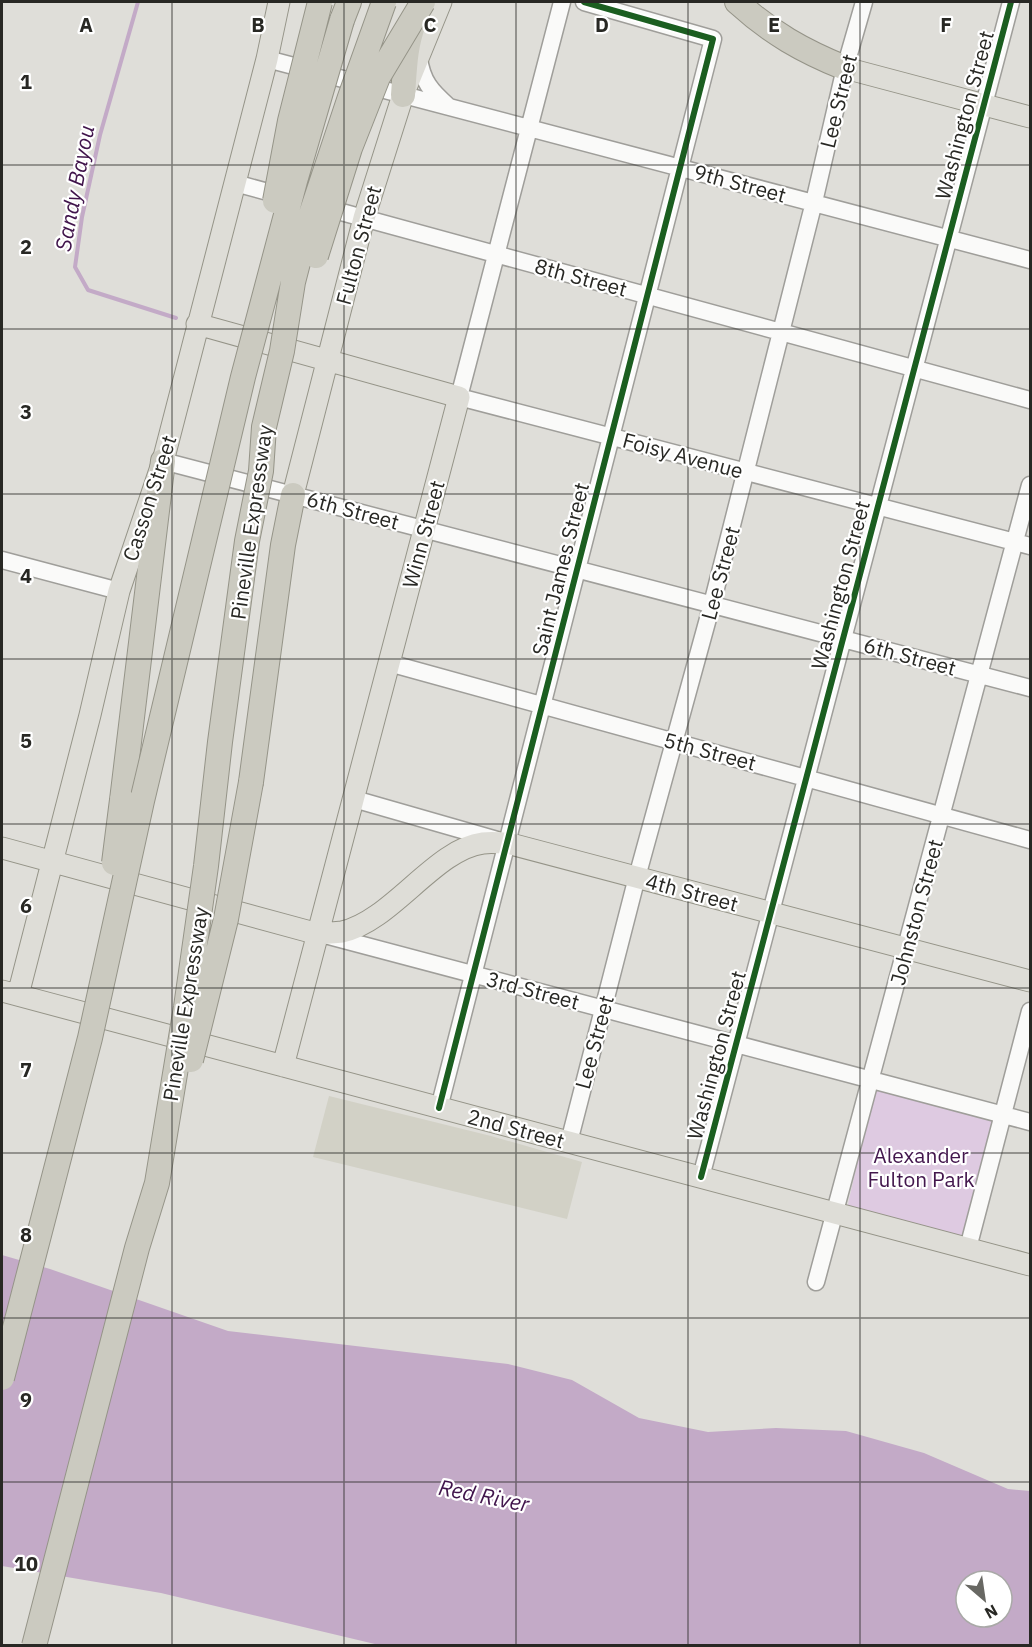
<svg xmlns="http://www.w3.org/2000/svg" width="1032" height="1647" viewBox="0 0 1032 1647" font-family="'IBM Plex Sans',sans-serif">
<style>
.built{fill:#d2d1c6}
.green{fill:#decae1}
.water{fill:#c3aac7;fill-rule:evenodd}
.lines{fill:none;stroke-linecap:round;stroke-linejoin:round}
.stream{stroke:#c3aac7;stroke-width:4}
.minor-casing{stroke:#9f9e9a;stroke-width:19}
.major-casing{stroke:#959488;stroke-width:23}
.highway-casing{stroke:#959488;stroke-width:26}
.minor{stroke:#fafaf9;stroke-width:16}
.major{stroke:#deddd7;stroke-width:21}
.highway{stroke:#cbcac0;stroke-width:24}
.highway-bridge-casing{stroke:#959488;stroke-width:26;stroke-linecap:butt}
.highway-bridge{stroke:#cbcac0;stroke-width:24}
.cycleway-casing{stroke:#fff;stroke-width:10}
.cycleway{stroke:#1b5e20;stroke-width:6}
.grid{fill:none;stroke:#282824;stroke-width:1.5;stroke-opacity:0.55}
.labels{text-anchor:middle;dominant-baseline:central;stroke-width:4.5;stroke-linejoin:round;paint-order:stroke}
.street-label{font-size:21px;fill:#282824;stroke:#fff}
.park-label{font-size:21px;fill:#43174d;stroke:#fff}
.water-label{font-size:22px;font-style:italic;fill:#40144b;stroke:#fff}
.grid-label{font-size:20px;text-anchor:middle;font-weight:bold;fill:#282824;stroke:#fff;stroke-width:4.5;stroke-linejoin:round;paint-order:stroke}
</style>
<rect width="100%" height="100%" fill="#dfded9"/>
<path class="built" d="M329,1096L491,1136L582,1162L567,1219L313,1157Z"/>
<path class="green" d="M874,1089L998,1123L967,1247L846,1213Z"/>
<path class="water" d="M2,1255L50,1269L228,1331L508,1364L572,1380L639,1418L708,1432L776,1428L846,1431L924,1453L1008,1489L1030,1491V1645H379L161,1593L2,1566ZM966,1581H1002V1617H966Z"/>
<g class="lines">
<path class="stream" d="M138,2L100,135L82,217L75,267L88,290L176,318"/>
<defs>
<path id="minor" d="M562,2L459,397L1030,546
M419,58C422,81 431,91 448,106
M267,59L1030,260
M235,183L286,197
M323,207L1030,400
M163,461L1030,688
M2,560L119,591
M389,663L1030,840
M354,799L497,840
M325,935L1030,1122
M439,1108L713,39L584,2
M569,1142L637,877L712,604L814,202L845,68L864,2
M701,1177L1011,2
M968,1248L1030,1011
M816,1282L1030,485"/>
<path id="major" d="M845,68L1030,117
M197,324L459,397L283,1066
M293,495L364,218L403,95L441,2
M2,848L318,934C326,933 334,933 342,932C392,921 435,849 483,843C491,842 499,843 507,843L1030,981
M2,991L1030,1265
M18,995L90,715L119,591L163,461L267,59L279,2"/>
<path id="highway" d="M737,2C771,33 803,51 845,68
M342,20L349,2
M403,95C405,70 405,47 414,23
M251,782L283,545L293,495
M122,800L163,461"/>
</defs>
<use href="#minor" class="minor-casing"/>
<use href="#major" class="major-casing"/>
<use href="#highway" class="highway-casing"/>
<use href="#minor" class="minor"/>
<use href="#major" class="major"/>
<use href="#highway" class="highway"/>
<defs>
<path id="highway-bridge" d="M275,201L290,121L320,2
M316,256L350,148L378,77L423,2
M114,863L122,800
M191,1060L226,919L251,782
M2,1378L90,1038L142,801L243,377L295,181L342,20
M34,1646L137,1248L157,1183L186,1007L206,866L220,742L247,541L261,471L264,427L282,351L293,282L309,220L350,97L384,2"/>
</defs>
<use href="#highway-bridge" class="highway-bridge-casing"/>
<use href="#highway-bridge" class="highway-bridge"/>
<defs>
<path id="cycleway" d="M439,1108L713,39L584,2
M701,1177L1011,2"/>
</defs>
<use href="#cycleway" class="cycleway-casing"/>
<use href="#cycleway" class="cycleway"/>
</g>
<path class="grid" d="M172,2V1646M344,2V1646M516,2V1646M688,2V1646M860,2V1646M2,165H1030M2,329H1030M2,494H1030M2,659H1030M2,824H1030M2,988H1030M2,1153H1030M2,1318H1030M2,1482H1030"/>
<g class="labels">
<g class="street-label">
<text transform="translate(838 101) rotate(-76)">Lee Street</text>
<text transform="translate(964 115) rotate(-75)">Washington Street</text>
<text transform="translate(740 183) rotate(15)">9th Street</text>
<text transform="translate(358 245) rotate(-75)">Fulton Street</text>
<text transform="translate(581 277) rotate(15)">8th Street</text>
<text transform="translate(683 455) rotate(15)">Foisy Avenue</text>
<text transform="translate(149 498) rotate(-72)">Casson Street</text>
<text transform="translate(353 510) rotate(15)">6th Street</text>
<text transform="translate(251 522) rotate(-82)">Pineville Expressway</text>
<text transform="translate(423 534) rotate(-75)">Winn Street</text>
<text transform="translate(560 569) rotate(-76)">Saint James Street</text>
<text transform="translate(720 573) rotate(-75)">Lee Street</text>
<text transform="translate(840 585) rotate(-75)">Washington Street</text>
<text transform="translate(910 656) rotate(15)">6th Street</text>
<text transform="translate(710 751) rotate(15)">5th Street</text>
<text transform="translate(692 892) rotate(15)">4th Street</text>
<text transform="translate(916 912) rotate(-75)">Johnston Street</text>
<text transform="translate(533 990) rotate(15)">3rd Street</text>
<text transform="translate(185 1004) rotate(-81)">Pineville Expressway</text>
<text transform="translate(594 1042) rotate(-75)">Lee Street</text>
<text transform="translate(716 1055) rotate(-75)">Washington Street</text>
<text transform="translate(516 1128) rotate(15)">2nd Street</text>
</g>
<g class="park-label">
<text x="921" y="1155">Alexander<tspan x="921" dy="24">Fulton Park</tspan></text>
</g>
<g class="water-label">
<text transform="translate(74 188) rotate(-79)">Sandy Bayou</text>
<text transform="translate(484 1495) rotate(11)">Red River</text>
</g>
</g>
<g class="grid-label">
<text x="86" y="32">A</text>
<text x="258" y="32">B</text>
<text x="430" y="32">C</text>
<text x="602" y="32">D</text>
<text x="774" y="32">E</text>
<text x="946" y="32">F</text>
<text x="26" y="89">1</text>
<text x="26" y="254">2</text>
<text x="26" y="419">3</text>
<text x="26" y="583">4</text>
<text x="26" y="748">5</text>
<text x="26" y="913">6</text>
<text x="26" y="1077">7</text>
<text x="26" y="1242">8</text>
<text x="26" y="1407">9</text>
<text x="26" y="1571">10</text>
</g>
<rect width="1032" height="1647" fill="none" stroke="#282824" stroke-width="6"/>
<g transform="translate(984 1599) rotate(151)"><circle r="28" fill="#ffffff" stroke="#a9a9a7" stroke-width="1.5"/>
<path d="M0-4.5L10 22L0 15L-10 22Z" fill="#686863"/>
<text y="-9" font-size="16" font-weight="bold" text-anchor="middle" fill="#282824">N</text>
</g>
</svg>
